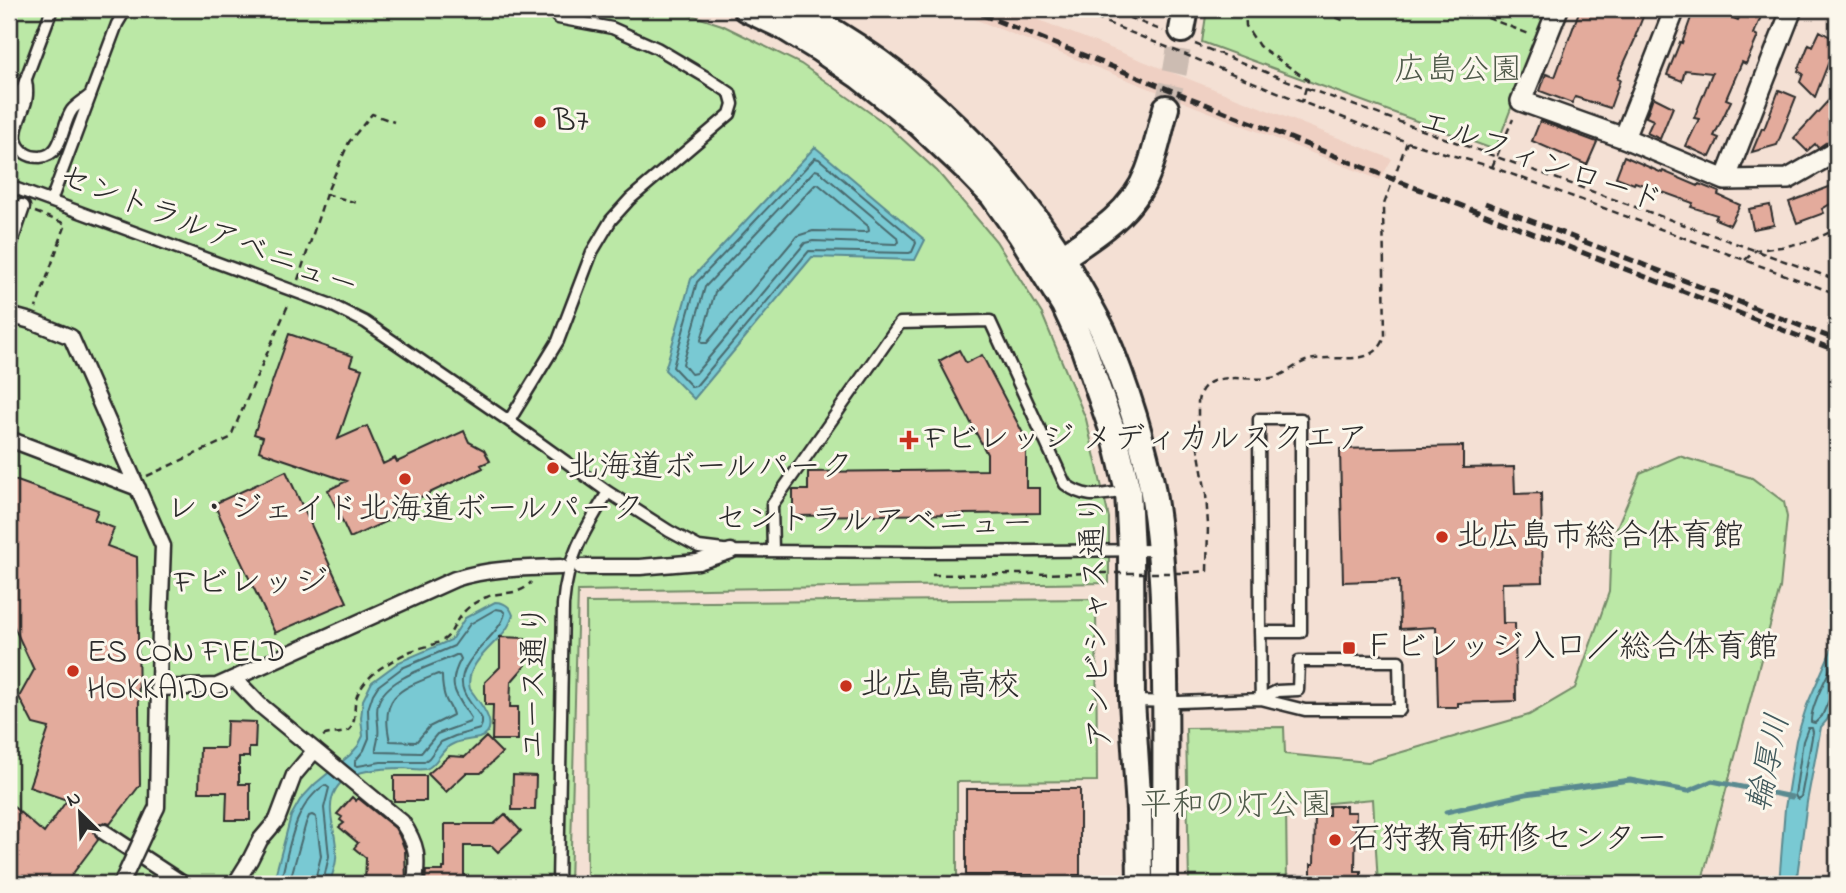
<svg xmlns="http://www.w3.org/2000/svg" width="1846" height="893" viewBox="0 0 1846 893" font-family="'Indie Flower','Klee One',sans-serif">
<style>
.built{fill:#efd0c3}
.green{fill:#bbe8a6;stroke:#738a68;stroke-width:2}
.water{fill:#79c9d3;stroke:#5a8a90;stroke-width:2}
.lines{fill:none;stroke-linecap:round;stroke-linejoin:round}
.shore{stroke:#4a6a6e;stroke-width:2}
.stream{stroke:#5a8a90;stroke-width:5}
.building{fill:#e3ab9c;stroke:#2b2b2b;stroke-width:2}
.tertiary-tunnel{stroke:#ccbcb2;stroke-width:24;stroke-dasharray:24 12;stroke-linecap:butt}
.service-casing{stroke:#2b2b2b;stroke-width:15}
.pedestrian-casing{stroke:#2b2b2b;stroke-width:19}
.minor-casing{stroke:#2b2b2b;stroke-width:24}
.tertiary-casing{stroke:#2b2b2b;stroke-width:30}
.path{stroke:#2b2b2b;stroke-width:2.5;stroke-dasharray:7 5;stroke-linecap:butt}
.service{stroke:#fbf7ec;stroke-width:10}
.pedestrian{stroke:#fbf7ec;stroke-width:14}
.minor{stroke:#fbf7ec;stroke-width:19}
.tertiary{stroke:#fbf7ec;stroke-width:24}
.rail{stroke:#2b2b2b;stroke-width:5;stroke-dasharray:10 5;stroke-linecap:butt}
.pedestrian-bridge-casing{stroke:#2b2b2b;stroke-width:19;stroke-linecap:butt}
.path-bridge{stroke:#2b2b2b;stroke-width:2.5;stroke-dasharray:7 5;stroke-linecap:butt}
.pedestrian-bridge{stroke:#fbf7ec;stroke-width:14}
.poi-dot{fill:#c8321e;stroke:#fbf7ec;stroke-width:2.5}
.labels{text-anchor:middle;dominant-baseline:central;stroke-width:6;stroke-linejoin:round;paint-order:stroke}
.park-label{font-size:32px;fill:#4f5a4a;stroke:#fbf7ec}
.poi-label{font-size:32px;fill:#2b2b2b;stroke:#fbf7ec;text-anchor:start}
.street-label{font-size:32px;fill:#2b2b2b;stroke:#fbf7ec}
.neighbourhood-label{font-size:33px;fill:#2b2b2b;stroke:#fbf7ec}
.water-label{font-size:33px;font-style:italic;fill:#425a5d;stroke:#fbf7ec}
</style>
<rect width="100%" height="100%" fill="#f4e0d4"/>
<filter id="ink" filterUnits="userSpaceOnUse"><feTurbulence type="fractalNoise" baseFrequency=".0143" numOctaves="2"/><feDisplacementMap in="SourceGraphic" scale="14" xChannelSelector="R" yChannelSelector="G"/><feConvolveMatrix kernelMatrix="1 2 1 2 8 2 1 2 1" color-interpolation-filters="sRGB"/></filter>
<g filter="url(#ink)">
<path class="built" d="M949,9H1011L1392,159L1380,180Z"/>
<path class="green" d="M9,9H673L722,25L801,64L886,124L937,171L996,241L1042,314L1086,419L1109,518V583L578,591L570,884H9Z
M1207,9H1549L1495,150L1202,42Z
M1679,456L1752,478L1784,502L1787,517L1780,588L1701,884H1378L1373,799L1286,807L1287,884H1189L1186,728L1284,727L1285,754L1368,762L1529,715L1575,688L1609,592L1611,541L1640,473Z
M1096,599L1097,781L957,782V884H587L586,603Z"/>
<path class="water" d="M815,147L925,240L915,260L812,257L694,399L665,370L691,279Z
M495,602C504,602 510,606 513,615C511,621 509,626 505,631C492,647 464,666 470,689C478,701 504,729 479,738C470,740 461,740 453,744C440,749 438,765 426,769C420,770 411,769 405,768C384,768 348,769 336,789C323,810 339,836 336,858C336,865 333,872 331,879L334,884H273L291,816L300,800L315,784L350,755L358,746L363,736L361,718L363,700L372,682L399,662L451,640L465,618Z
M1837,637C1837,666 1844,705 1821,727L1807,802L1796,884H1779L1785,808L1796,740L1807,705Z"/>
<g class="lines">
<path class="shore" d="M815,158L819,159L915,240L916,243L912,252L909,253L809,251L696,386L692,387L673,367L697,282Z
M815,170L819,171L898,238L899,242L896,244L813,241L805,243L696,373L691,374L683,364L705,287Z
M818,184L868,226L869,231L866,232L813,231L797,236L707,343H702L701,340L715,292L815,185Z
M496,609L502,610L505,613C500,638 451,662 464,692C468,702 477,710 482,719V724L480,729L455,736L441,742L429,758L424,762H381L358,766L355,765V761L364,750L369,738L368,709L373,694L378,686L402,668L454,646L470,624Z
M456,655H459L461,659C446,686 456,695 471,718L470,722L437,734L421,753L376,752C375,747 378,743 378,737C380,725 375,715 378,704C386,677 433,666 456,655Z
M1837,655C1830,671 1810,706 1811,722L1815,723L1822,716L1829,700L1837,697
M438,674L442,676C442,684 443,692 446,700C449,706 452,709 453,715L429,727L416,742L390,741C379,695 400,689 438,674Z
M1808,728H1812L1813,732L1801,797L1797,799L1795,795L1803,741Z
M280,884C289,851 293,805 325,785L329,788L324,808L329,856L324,878L326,884
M289,884L306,823L309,816L312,815L316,817L321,856L316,876L317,884"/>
<path class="stream" d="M1446,812L1526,794L1630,780L1688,791L1712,781L1792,797"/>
</g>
<path class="building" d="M1580,9H1646L1635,37H1636L1617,79L1620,80L1610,108L1575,97L1572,103L1540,91L1546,74L1555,77Z
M1694,9H1710L1738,20L1743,9H1764L1754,34L1758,36L1746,64L1742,62L1726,99L1731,101L1714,136L1719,138L1710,157L1686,146L1699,119L1694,118L1712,73L1685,70L1682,81L1667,75L1680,42L1682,43Z
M1820,31L1837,41L1815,97L1800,82L1803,74L1798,71L1809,44L1813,46Z
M1779,90L1796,97L1777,145L1752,152L1762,128L1764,129Z
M1837,91V135L1818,148L1815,144L1807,151L1794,138Z
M1653,97L1673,107L1660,139L1647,133L1653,120L1646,117Z
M1540,121L1597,142L1587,165L1532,141Z
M1624,156L1662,173L1663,171L1698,186L1699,184L1719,192L1718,195L1740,205L1730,225L1715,219L1717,215L1691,207L1693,203L1635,182L1634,184L1616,177Z
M1837,184V200L1822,209L1824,213L1797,223L1789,202Z
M1770,205L1774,225L1753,229L1749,209Z
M289,334L353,356L350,365L362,369L338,439L367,426L383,464L395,458L397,462L464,431L469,442L484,450L490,461L481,465L483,468L410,502L413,509L350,538L328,490L347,481L259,451L263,437L254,434Z
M959,350L966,363L982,355L1026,439V488H1040V513L793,516V490H808V472L987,470V454L939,361Z
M1463,446V468L1514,467L1515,494L1541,493L1543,582L1502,583L1503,623H1515L1516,701L1458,703V707H1438L1436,627L1400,629L1399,580L1343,582L1340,449Z
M286,471L347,602L275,633L214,504Z
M9,478L98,510L94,520L114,528L107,546L137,557L140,785L110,824L104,822L96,826L94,832L98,840L65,884H9V803L44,833L67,800L29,787L49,728L33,724L19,697L34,670L9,616Z
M500,637L525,638V666L511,682L510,707H518V740H492L493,705H485V682L500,667Z
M227,721L256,722L255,748H249V757H239V784H250V820H226L227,792H199L200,748H226Z
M486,737L502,753L481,773H466L446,792L428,774L449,756L465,757Z
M513,775L536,776L535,810H512Z
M394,776H426V801H394Z
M966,789H1080V875H1073V884H1032V875H966Z
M352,797L356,801L358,798L395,828L399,835L405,850L406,884H365L366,858L354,848L358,843L339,827L344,823L340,820L342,817L337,814Z
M1329,806H1346V812H1356L1355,871H1361V884H1311V864H1314L1315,815H1329Z
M505,814L521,831L498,852L492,846H464V884H425L426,871H443V868H445V824H494Z"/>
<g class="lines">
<path class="tertiary-tunnel" d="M1166,108L1175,71L1182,30"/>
<defs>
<path id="service" d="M26,81C31,106 18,112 16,134C15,141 19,148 25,153C29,156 35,157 40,157C64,155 61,125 72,110C76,105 84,100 89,96
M9,124L52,9
M9,186L329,304L365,322L509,421L608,492L669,531L699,547L731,551L931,552L1160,550
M51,201L117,24L126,9
M509,421L558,341L592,252L611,220L630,199L730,114L733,104L730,93L704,76L657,48L612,28L558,18L551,9
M773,551L772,505L900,323L990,321L1065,484C1087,501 1102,494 1128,491
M1260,632H1301V419H1259L1260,632C1261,654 1260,676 1261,699
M1133,701L1179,702L1261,699L1305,710H1400L1399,661H1299L1298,690L1277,691L1261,699
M558,884L563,605C567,558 584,531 608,492"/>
<path id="pedestrian" d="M9,245L22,207
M9,315L31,321L71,337L163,546L160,625L157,807L153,815
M9,439L138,488
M581,567H640L698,562L731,551
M235,679L260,705L402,822C418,846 418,856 415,884
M158,688L217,686L455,579C490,568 524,568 561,567
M104,832L183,884
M235,884L250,860L260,840L277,820L294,775L315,750"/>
<path id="minor" d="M1558,9L1521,101L1624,138L1725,180L1788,179L1837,151
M1624,138L1675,9
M1725,180L1792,9"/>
<path id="tertiary" d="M746,9L782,26L821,50L859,76L917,122L965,167L993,196L1020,234L1064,305L1083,346L1116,441L1128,491L1131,551L1132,701L1139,810L1140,884
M792,9C913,70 1015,172 1080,289C1088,303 1096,317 1103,331C1115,359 1125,387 1134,416C1141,441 1149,467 1153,493C1163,554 1164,616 1165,678C1166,746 1165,815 1165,884
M1182,30L1186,9
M1050,265C1087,240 1131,217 1148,172C1156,152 1160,129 1166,108"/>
</defs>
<use href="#service" class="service-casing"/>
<use href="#pedestrian" class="pedestrian-casing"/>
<use href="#minor" class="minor-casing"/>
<use href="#tertiary" class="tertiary-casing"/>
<path class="path" d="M1073,9L1302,102L1407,142L1492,167L1837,294
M1107,9L1163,31
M1245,9L1246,26L1259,46L1308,80L1302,102
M1333,9L1331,15L1345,21
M1465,9L1529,34
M1195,44L1306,88L1837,280
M1492,167L1513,119
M326,194L357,203
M35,212L66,224L36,308
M1745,260L1756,250L1781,247L1811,241L1837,229
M298,280L326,194L349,142L372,114L394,122
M147,476L230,438L289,303
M1183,573L1207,571L1208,525L1206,494L1198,448V402C1202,367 1246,382 1271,378C1285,376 1295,364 1309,360C1335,353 1375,370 1385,336L1383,207L1407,142
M932,575L1110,573
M323,736C331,732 341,735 349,730C357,723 353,709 356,699C359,688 369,677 378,670C388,663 400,656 411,651C422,647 437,645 446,638C452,633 454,625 458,619C465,609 475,601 487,597C502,590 520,597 531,582"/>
<use href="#service" class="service"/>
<use href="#pedestrian" class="pedestrian"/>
<use href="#minor" class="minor"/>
<use href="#tertiary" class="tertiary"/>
<path class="rail" d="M968,9L1385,176L1837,351
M1485,203L1837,340"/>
<defs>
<path id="pedestrian-bridge" d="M121,884L153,815"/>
</defs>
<use href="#pedestrian-bridge" class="pedestrian-bridge-casing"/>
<path class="path-bridge" d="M1115,573H1184"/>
<use href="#pedestrian-bridge" class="pedestrian-bridge"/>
</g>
</g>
<g class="poi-dot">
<circle cx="540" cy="122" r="7"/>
<path d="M905.5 429.5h7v7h7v7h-7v7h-7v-7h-7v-7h7z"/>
<circle cx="553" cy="468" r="7"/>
<circle cx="405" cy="479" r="7"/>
<circle cx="1442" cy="537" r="7"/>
<rect x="1342" y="641" width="14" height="14" rx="3.5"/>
<circle cx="73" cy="671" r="7"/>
<circle cx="846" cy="686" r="7"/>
<circle cx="1335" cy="840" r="7"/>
</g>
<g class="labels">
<g class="park-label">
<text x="1458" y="71">広島公園</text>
<text x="1236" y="806">平和の灯公園</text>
</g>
<g class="poi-label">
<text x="554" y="122">B7</text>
<text x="925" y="440">Fビレッジ メディカルスクエア</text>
<text x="567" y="468">北海道ボールパーク</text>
<text x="405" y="510" text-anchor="middle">レ・ジェイド北海道ボールパーク</text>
<text x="1456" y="537">北広島市総合体育館</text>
<text x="1363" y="648">Ｆビレッジ入口／総合体育館</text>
<text x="87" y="653">ES CON FIELD<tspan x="87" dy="37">HOKKAIDO</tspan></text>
<text x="860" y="686">北広島高校</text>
<text x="1349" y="840">石狩教育研修センター</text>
</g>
<g class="street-label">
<text transform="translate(1540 163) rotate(19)">エルフィンロード</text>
<text transform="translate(208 233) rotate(21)">セントラルアベニュー</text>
<text transform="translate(874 523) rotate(1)">セントラルアベニュー</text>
<text transform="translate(1098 621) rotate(-92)">アンビシャス通り</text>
<text transform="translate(536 682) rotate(-89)">ユース通り</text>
</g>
<g class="neighbourhood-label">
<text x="251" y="584">Fビレッジ</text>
</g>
<g class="water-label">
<text transform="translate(1770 763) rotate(-78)">輪厚川</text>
</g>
</g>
<rect width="1846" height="893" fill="none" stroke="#fbf7ec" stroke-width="35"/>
<rect x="18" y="18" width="1811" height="858" fill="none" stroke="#2b2b2b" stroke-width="2.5" filter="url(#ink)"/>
<g transform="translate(80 813) rotate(336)" stroke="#fbf7ec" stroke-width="5" paint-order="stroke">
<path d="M0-5L12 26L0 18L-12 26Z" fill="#2b2b2b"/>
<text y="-10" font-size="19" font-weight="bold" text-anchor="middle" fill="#2b2b2b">N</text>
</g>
</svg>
